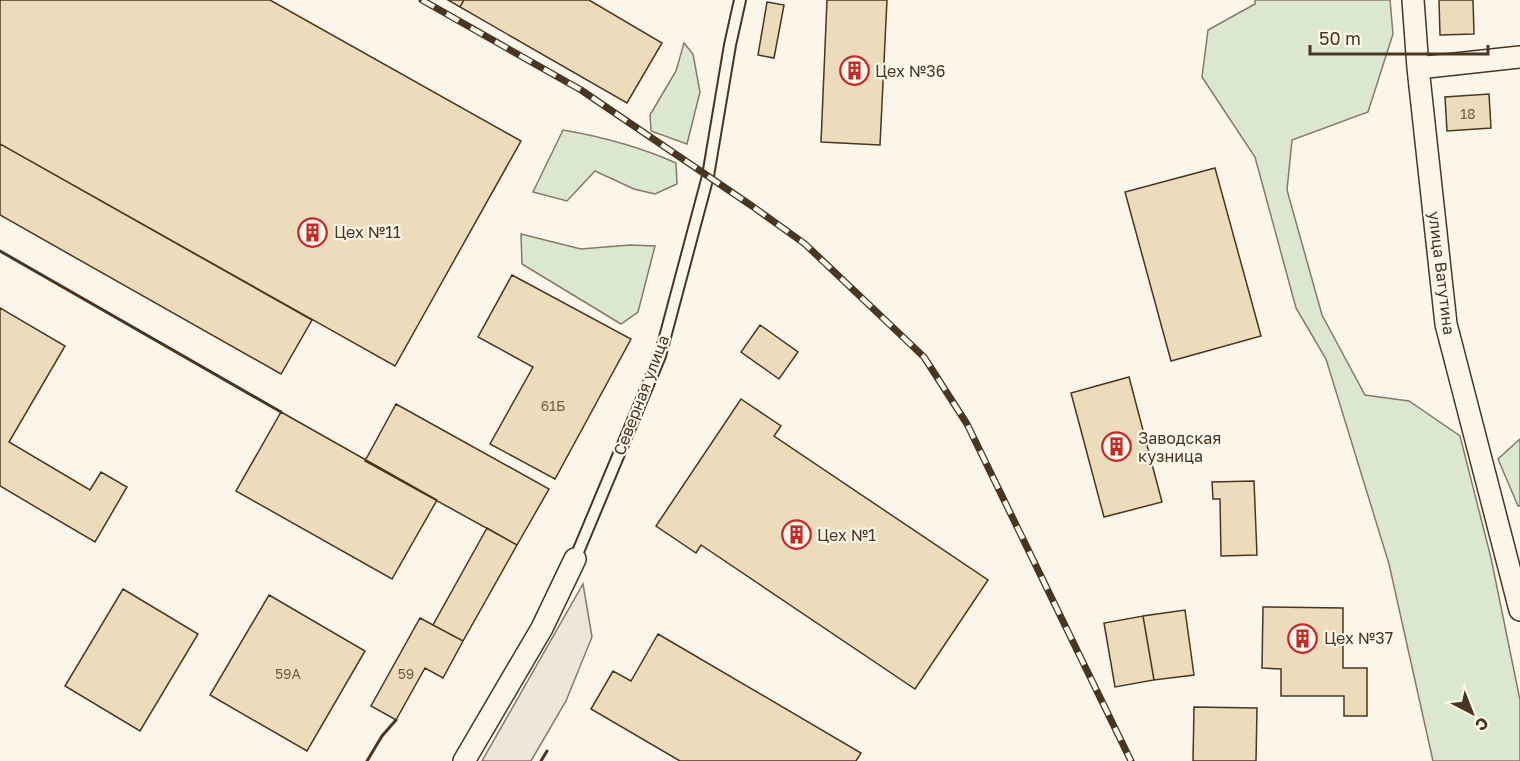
<svg xmlns="http://www.w3.org/2000/svg" width="1520" height="761" viewBox="0 0 1520 761" font-family="'Golos Text',sans-serif">
<style>
.green{fill:#dce7d0;stroke:#887966;stroke-width:1.5}
.parking{fill:#ede7d9;stroke:#887966;stroke-width:1.5}
.building{fill:#ecdcbc;stroke:#4a3520;stroke-width:1.5}
.lines{fill:none;stroke-linecap:round;stroke-linejoin:round}
.lane-casing{stroke:#4a3520;stroke-width:14}
.street-casing{stroke:#4a3520;stroke-width:24}
.lane{stroke:#fbf6e9;stroke-width:10}
.street{stroke:#fbf6e9;stroke-width:21}
.rail-casing{stroke:#4a3520;stroke-width:7}
.rail{stroke:#fbf6e9;stroke-width:4.5;stroke-dasharray:14;stroke-linecap:butt}
.wall{stroke:#4a3520;stroke-width:3}
.labels{text-anchor:middle;dominant-baseline:central;stroke-width:4.5;stroke-linejoin:round;paint-order:stroke}
.number-label{font-size:14px;fill:#725f47}
.poi-label{font-size:16px;fill:#4a3520;stroke:#fbf6e9;text-anchor:start}
.street-label{font-size:16px;fill:#4a3520;stroke:#fbf6e9}
</style>
<rect width="100%" height="100%" fill="#fbf6e9"/>
<path class="green" d="M1255,0H1390L1393,34L1368,112L1292,140L1287,190L1322,315L1365,395L1409,401L1460,436L1491,558L1520,700V761H1433L1389,564L1326,359L1296,308L1255,157L1202,77L1208,30L1255,4Z
M684,43L693,54L700,92L687,144L651,131L650,115L676,71Z
M563,130C604,137 638,146 676,163L677,184L655,194L634,189L595,171L567,201L533,192Z
M521,234L581,249L630,245L655,246L638,312L621,324L522,264Z
M1520,439V506H1518L1498,459Z"/>
<path class="parking" d="M583,584L592,637L566,701L531,761H482Z"/>
<path class="building" d="M0,0H270L521,141L395,366L0,144Z
M448,0H464L460,7Z
M464,0H589L662,43L627,103L460,7Z
M827,0H887L880,145L821,142Z
M1439,0H1473L1474,34L1440,35Z
M767,2L784,5L774,58L758,55Z
M1489,94L1491,128L1447,131L1445,97Z
M0,144L312,320L281,374L0,215Z
M1215,168L1261,336L1171,361L1125,192Z
M512,275L631,339L555,479L490,444L533,367L478,337Z
M0,308L65,346L9,442L90,490L101,472L127,487L95,542L0,486Z
M760,325L798,352L779,379L741,352Z
M1129,377L1162,502L1104,517L1071,393Z
M741,399L781,426L774,436L988,580L915,689L701,545L696,553L656,526Z
M396,404L549,489L517,545L365,461Z
M281,412L437,500L392,579L236,491Z
M1254,481L1257,555L1221,556L1220,499H1213L1212,482Z
M487,528L517,545L463,641L433,625Z
M123,589L198,634L140,731L65,686Z
M269,595L365,651L307,751L210,695Z
M1263,607L1343,608V668H1367V716H1344V696H1281V669L1262,668Z
M1185,610L1194,675L1154,680L1143,616Z
M1143,616L1154,680L1115,687L1104,623Z
M420,618L463,641L443,678L425,668L396,720L371,706Z
M658,634L861,753L856,761H680L591,709L613,671L631,681Z
M1194,707L1257,708L1256,761H1193Z"/>
<g class="lines">
<defs>
<path id="lane" d="M575,559L660,356L708,176L730,45L740,0"/>
<path id="street" d="M1413,0L1418,68L1446,324L1520,610
M1418,68L1520,57
M464,761L542,628L575,559"/>
</defs>
<use href="#lane" class="lane-casing"/>
<use href="#street" class="street-casing"/>
<use href="#lane" class="lane"/>
<use href="#street" class="street"/>
<defs>
<path id="rail" d="M422,0L581,90L752,206L805,244L924,357L967,424L1131,761"/>
</defs>
<use href="#rail" class="rail-casing"/>
<use href="#rail" class="rail"/>
<path class="wall" d="M0,251L281,412
M367,761L382,736L396,720
M541,761L547,751"/>
</g>
<defs>
<symbol id="building-ring" viewBox="-11 -11 22 22"><circle r="9.5" fill="#fbf6e9" stroke="#c62828" stroke-width="1.5"/><path d="M-4-6H4V6H1V3H-1V6H-4ZM-2.5-4.3h1.7v1.8h-1.7ZM.8-4.3h1.7v1.8H.8ZM-2.5-1h1.7V.8h-1.7ZM.8-1h1.7V.8H.8Z" fill="#c62828"/></symbol>
</defs>
<g fill-rule="evenodd">
<use href="#building-ring" x="838" y="54" width="33" height="33"/>
<use href="#building-ring" x="296" y="216" width="33" height="33"/>
<use href="#building-ring" x="1100" y="430" width="33" height="33"/>
<use href="#building-ring" x="780" y="518" width="33" height="33"/>
<use href="#building-ring" x="1286" y="622" width="33" height="33"/>
</g>
<g class="labels">
<g class="number-label">
<text x="1468" y="113">18</text>
<text x="553" y="405">61Б</text>
<text x="288" y="673">59А</text>
<text x="406" y="673">59</text>
</g>
<g class="poi-label">
<text x="875" y="71">Цех №36</text>
<text x="334" y="232">Цех №11</text>
<text x="1138" y="438">Заводская<tspan x="1138" dy="18">кузница</tspan></text>
<text x="817" y="535">Цех №1</text>
<text x="1324" y="638">Цех №37</text>
</g>
<g class="street-label">
<text transform="translate(1442 273) rotate(83)">улица Ватутина</text>
<text transform="translate(641 395) rotate(-69)">Северная улица</text>
</g>
</g>
<g transform="translate(1472 713) rotate(138)" stroke="#fbf6e9" stroke-width="4.5" paint-order="stroke">
<path d="M0-4.5L10 22L0 15L-10 22Z" fill="#4a3520"/>
<text y="-9" font-size="16" font-weight="bold" text-anchor="middle" fill="#4a3520">С</text>
</g>
<path d="M1310 45v9h178v-9" fill="none" stroke="#4a3520" stroke-width="3"/>
<text x="1319" y="45" font-size="18" fill="#4a3520" stroke="#fbf6e9" stroke-width="4.5" paint-order="stroke">50 m</text>
</svg>
